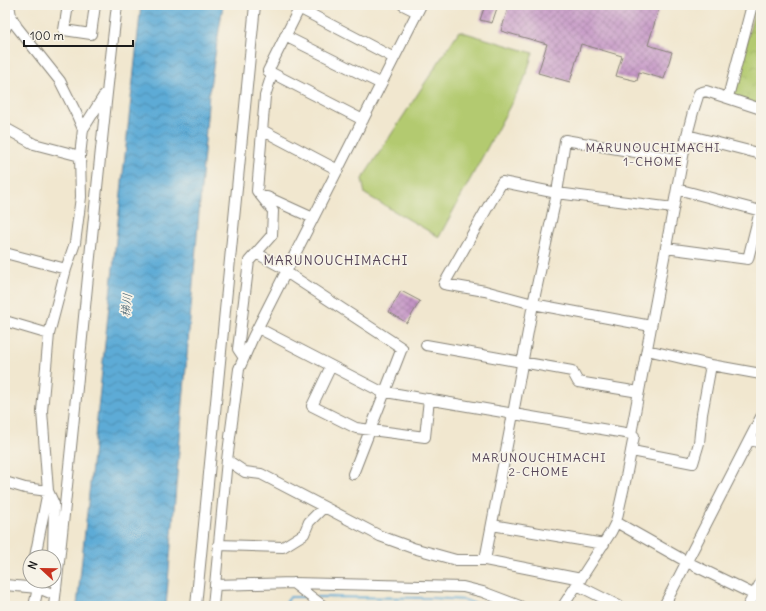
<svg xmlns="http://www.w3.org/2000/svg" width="766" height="611" viewBox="0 0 766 611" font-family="Delius,'Klee One',sans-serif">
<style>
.park{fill:url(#park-crowns);stroke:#687346}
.pitch{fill:#b3ca6f;stroke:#687346}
.water{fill:url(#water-waves);stroke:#3c6479}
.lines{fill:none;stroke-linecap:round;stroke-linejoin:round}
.stream{stroke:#5dabd6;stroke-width:2}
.building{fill:url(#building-cross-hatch)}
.minor-casing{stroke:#868276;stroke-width:12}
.minor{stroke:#fff;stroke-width:10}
.labels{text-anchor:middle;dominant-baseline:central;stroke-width:3.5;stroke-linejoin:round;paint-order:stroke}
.neighbourhood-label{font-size:12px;letter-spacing:1px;fill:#574658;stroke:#f7f3e8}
.water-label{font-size:12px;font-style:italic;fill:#365566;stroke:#f7f3e8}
.quarter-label{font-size:13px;letter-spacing:1px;fill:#574658;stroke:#f7f3e8}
</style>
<defs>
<pattern id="park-crowns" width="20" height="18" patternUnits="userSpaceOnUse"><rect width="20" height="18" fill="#b3ca6f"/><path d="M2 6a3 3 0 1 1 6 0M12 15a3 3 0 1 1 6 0" fill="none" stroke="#99ad60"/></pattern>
<pattern id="water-waves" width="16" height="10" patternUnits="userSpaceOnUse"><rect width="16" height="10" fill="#5dabd6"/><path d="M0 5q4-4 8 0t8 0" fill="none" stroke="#4c8aad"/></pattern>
<pattern id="building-cross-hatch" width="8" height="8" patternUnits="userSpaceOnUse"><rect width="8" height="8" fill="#c595c6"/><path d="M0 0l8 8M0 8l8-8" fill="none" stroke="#9f79a0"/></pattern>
</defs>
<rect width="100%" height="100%" fill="#f7f3e8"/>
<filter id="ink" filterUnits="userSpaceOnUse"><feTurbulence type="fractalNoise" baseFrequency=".025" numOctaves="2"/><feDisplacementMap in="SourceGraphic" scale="8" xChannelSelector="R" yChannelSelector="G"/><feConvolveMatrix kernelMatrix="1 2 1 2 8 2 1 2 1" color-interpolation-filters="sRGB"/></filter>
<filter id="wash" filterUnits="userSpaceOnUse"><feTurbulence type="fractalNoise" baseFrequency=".012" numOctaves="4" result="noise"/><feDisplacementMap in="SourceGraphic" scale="16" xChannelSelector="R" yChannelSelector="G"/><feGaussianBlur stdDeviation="0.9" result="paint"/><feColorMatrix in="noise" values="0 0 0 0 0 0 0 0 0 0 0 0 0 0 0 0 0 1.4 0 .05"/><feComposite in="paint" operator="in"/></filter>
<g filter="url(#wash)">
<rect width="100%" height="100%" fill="#f1e7cf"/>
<path class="park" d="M756,5H761V106L733,96Z"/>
<path class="pitch" d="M459,31L533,53L524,80L439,237L365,194L362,179Z"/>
<path class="water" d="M141,5H223L209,93L166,606H77Z"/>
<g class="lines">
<path class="stream" d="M317,597L432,598L465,600L481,606
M284,606L290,597H305"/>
</g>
<g id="blocks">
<path class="building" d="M485,5H498L492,23L480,20Z
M509,5H660L648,45L672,52L664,79L639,72L637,81L616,76L622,56L581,44L570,82L538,73L547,44L501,31Z
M401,291L420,301L407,323L389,312Z"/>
</g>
</g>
<g filter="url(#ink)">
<use href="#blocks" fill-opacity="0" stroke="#868276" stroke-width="1"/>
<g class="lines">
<defs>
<path id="minor" d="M9,5L11,16L17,27L60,81L76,113L83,129L80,156L81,197L75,243L66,269L49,334L42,411L48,491L35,557
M68,5L64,30L91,34L95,5
M301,5L268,71L363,120
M403,5L417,12
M299,8L394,58
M5,29L11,16
M285,36L381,84
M728,97L752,5
M5,128L34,144L80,156
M83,129L105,94
M262,130L338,170
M687,135L761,154
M677,189L761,211
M262,197H267L313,218
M666,248L748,259L760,211
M5,253L66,269
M256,253L287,270
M286,272L402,348L353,474
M5,321L49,334
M651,326L533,304L485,291L444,284L502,182L557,193L673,208
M258,328L380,391L631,434
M426,345L572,371L578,382L639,392
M647,350L711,365L761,374
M244,358L238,349L249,261L272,235L273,211L257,191L265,96L272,74
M331,366L312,406L356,428L425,437L429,399
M751,439L761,444
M632,451L693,463L699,443L702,414L711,365
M227,460L245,472L261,474L380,536L413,548L456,560H485L581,579
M5,482L25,488L48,491
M48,491L54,504L53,555
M616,522L687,562L761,598
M492,525L604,544
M218,545L283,547L304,534L309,522L324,507
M485,560L513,414L533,304L557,193L565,140L682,160
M293,583L323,606
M5,585L38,588L55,595
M215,585L293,583L463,587L483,592L520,606
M577,585L619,606
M34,606L38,588L37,581
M54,606C77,406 93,205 117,5
M196,606L255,5
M213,606L227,460L239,369L253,337L421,5
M563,606L611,532L616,522L625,482L634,436L631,434L687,135L693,112L699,93L706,91L761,109
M664,606L761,417
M748,606L761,582"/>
</defs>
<use href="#minor" class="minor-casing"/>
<use href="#minor" class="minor"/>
</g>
</g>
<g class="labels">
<g class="neighbourhood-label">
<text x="653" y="147">MARUNOUCHIMACHI<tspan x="653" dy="14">1-CHOME</tspan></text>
<text x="539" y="457">MARUNOUCHIMACHI<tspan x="539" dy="14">2-CHOME</tspan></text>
</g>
<g class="water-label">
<text transform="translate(126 305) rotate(-84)">梯川</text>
</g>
<g class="quarter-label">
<text x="336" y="260">MARUNOUCHIMACHI</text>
</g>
</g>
<rect width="766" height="611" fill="none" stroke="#f7f3e8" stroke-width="20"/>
<g transform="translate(42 569) rotate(292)"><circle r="19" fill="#f7f3e8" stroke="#9f9d96"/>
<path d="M0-3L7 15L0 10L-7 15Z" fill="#c8321e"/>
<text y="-6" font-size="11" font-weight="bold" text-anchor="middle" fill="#1c1c1c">N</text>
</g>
<path d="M24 40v6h109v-6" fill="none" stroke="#1c1c1c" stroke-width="2"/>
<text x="30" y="40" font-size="12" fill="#1c1c1c" stroke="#f7f3e8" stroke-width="3" paint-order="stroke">100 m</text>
</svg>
